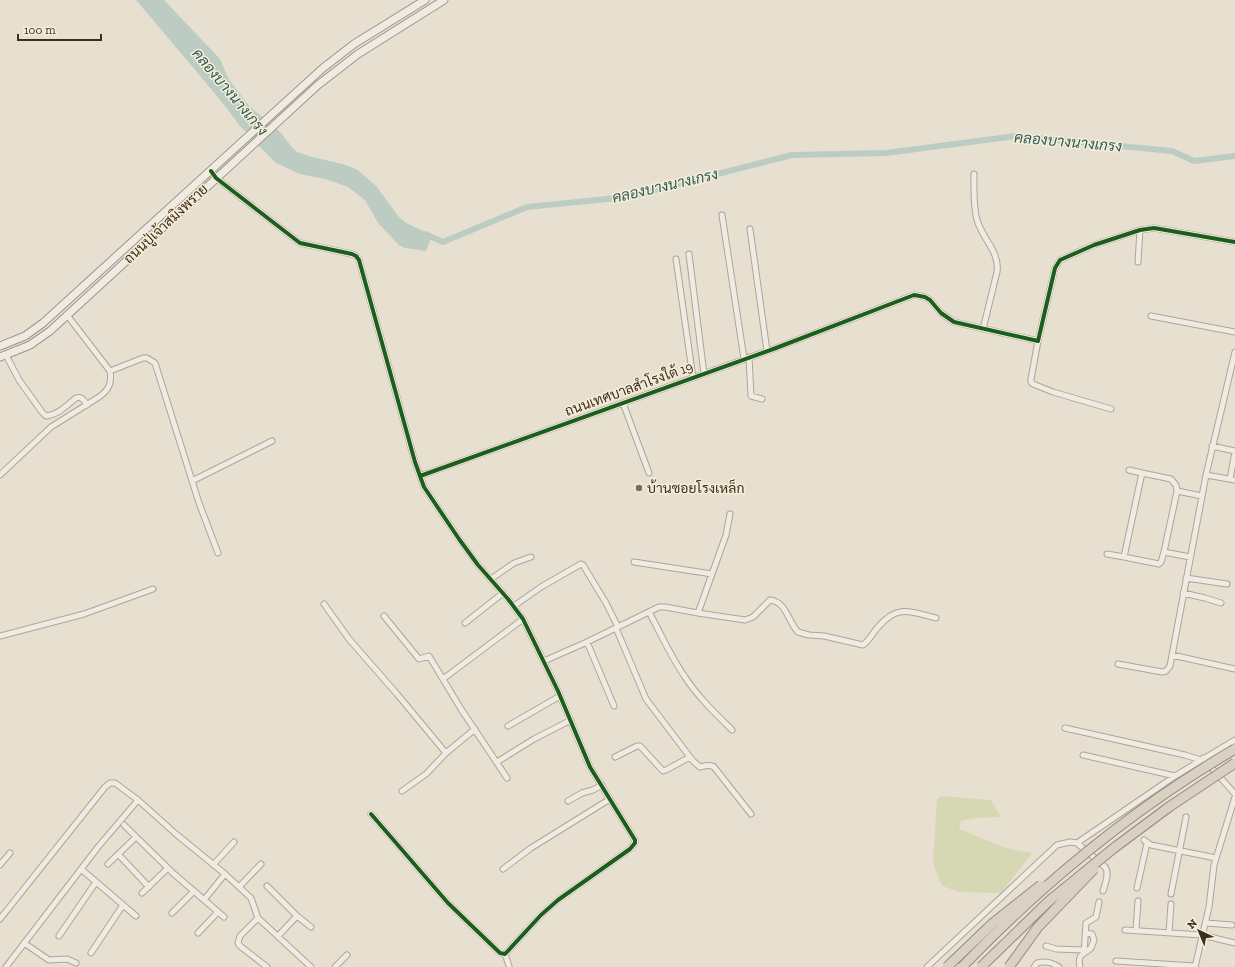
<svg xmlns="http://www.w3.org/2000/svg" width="1235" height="967" viewBox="0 0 1235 967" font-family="'Zilla Slab',Sarabun,serif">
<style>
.green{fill:#d6d7b3}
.water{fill:#bcccc2}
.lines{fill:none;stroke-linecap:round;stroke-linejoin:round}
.canal{stroke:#bcccc2;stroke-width:6}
.street-casing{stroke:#ada599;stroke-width:7}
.secondary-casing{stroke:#9c958a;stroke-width:9}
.highway-casing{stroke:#928b80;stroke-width:11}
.street{stroke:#efebe3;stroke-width:5}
.secondary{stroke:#efebe3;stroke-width:7}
.highway{stroke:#dad1c2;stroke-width:9}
.highway-bridge-casing{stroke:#928b80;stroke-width:11;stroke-linecap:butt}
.highway-bridge{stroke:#dad1c2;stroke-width:9}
.cycleway-casing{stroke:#f7eed8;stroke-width:6}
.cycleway{stroke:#1b5e20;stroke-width:4}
.poi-dot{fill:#786c5e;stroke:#f7eed8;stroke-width:1.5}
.labels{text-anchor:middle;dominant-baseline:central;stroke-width:3;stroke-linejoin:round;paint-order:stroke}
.street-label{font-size:14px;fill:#3d2e20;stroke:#f7eed8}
.poi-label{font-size:14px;fill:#3d2e20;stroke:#f7eed8;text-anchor:start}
.water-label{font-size:15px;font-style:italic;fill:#2f5d5a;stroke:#f7eed8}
</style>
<rect width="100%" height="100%" fill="#e7e0d1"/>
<path class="green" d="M941,796L991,800L1001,817L976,818L961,821L959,829L1006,848L1032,853L1001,893L960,892L942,886L933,863L937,800Z"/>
<path class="water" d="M136,0H164L220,59L229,80L250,107L280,132L291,146L297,152L309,156L346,165L358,170L376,186L399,217L406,223L432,235L426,251L405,248L399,245L378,223L365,200L348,187L325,179L300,174L276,163L240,126L225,106L191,65Z"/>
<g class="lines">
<path class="canal" d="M425,234L443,242L527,207L627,197L792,155L886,153L1016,136L1172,151L1194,161L1235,156"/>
<defs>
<path id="street" d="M211,171L216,178L300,243L352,254L356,256L359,260L415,462L424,487L459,539L478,565L508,599L523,619L558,691L590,767L635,840V843L630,849L558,900L541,915L505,954L500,953L448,903L371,814
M974,174C974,189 973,205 977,220C982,238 1000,252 997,272L983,329
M722,215L744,359
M750,229L767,351
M689,254L704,374
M676,259L693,378
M1138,262L1140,230
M1151,316L1235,332
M1038,341L1031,379V382L1033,384L1053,392L1111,409
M6,355L19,380L42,412L46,416C58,415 67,405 76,398C82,396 84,400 87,405
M749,357L751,396L762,399
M110,371L143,358H147L155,363L199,503L218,553
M623,403L649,473
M1212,446L1235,451
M1129,470L1142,473
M1142,473L1171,479L1176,485L1177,491L1164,552L1161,562L1159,564L1124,557Z
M0,475L51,427L99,397C109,390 112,383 110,371L67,315
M1206,475L1235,480
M420,476L776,348L914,295L925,297L930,300L941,313L954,322L1038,341L1055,268L1060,260L1094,245L1140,230L1154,228L1235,242
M1230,479L1235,452
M192,481L272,441
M1177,491L1202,496
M1164,552L1190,557
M1107,554L1124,557
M634,562L712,574
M1186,578L1227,584
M491,579L514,563L531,557
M1183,593L1205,598L1221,603
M324,604L349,639L397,694L446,753L475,729
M514,606L541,587L581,564L583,565L606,603L618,627
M649,612C661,634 671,657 685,677C698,697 715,713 732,730
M698,613L726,535L730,514
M384,616L419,659L429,656L461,709L507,778
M465,623L503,593
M616,628L646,699L693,761L700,767C704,766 711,764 714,767L751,814
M0,636L84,614L153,589
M587,642L614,706
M1172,655L1235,669
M544,661L587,642L659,607H665L698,613L745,620L753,617L770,600C787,602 788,622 798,632L809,635L824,636L863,645C870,640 873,632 879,626C898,604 911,612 936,618
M1118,664L1162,672L1166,671L1170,666L1206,475L1235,352
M443,679L523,619
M508,726L560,696
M1065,728L1185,755L1201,760
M1083,755L1175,776
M615,757L637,746H640L663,771L666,770L690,757
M1203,758L1235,794
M497,762L534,739L571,720
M402,791L426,774L446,753
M568,801L582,793L593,790L602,785
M124,825L174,874L224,917
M1144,840L1151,845L1216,858
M1077,843L1175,776L1235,740
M118,854L149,887
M108,864L136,837
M0,865L10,853
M213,865L234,842
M81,869L136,916
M503,869L531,848L610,799
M267,886L297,916L311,927
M239,887L261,864
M1137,888L1147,843
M142,893L168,868
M1171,894L1186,817
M204,900L225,874
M172,913L194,891
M258,918L240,936L238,943L240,946L267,967
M0,919L105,787L110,783H115L138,800L176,834L225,874L251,898L258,918L311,967
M1206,923L1232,925
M1125,930L1202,935L1235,943
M1136,930L1138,901
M198,933L218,912
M1169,933L1171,904
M59,936L96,882
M278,936L297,916
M24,943L49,960L67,959L76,963
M1046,946L1056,949L1084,950
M91,953L123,905
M1084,953L1086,923L1096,917L1099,902
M505,954L509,966
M1116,961L1195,966
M6,967L98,847L138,800
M335,967L347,955
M927,967L1057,845L1070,842L1077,843L1105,867C1110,873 1105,884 1103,891
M1034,967L1037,963C1046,961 1051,962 1059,967
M1080,967C1077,954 1083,955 1091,948L1094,940L1092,934L1085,933
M1195,967L1209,907L1214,865L1235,797"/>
<path id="secondary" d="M0,346L25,336L43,323L323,68L354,44L425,0
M0,357L30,345L50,331L318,85L358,54L444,0"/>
<path id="highway" d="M1114,848L1169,807"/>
</defs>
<use href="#street" class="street-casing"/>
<use href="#secondary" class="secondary-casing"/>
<use href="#highway" class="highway-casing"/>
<use href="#street" class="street"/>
<use href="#secondary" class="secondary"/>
<use href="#highway" class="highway"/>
<defs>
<path id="highway-bridge" d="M1169,807L1235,763
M947,967L993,923L1041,885
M962,967C1043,883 1134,808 1235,749
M981,967L1049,901L1114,848
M1009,967L1038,927L1094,869"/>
</defs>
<use href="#highway-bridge" class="highway-bridge-casing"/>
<use href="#highway-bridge" class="highway-bridge"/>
<defs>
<path id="cycleway" d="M211,171L216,178L300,243L352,254L356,256L359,260L415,462L424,487L459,539L478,565L508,599L523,619L558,691L590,767L635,840V843L630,849L558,900L541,915L505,954L500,953L448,903L371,814
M420,476L776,348L914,295L925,297L930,300L941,313L954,322L1038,341L1055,268L1060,260L1094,245L1140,230L1154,228L1235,242"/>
</defs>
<use href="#cycleway" class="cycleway-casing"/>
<use href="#cycleway" class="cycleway"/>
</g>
<circle class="poi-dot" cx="639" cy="488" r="4"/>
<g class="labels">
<g class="street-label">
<text transform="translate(166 224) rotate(-43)">ถนนปู่เจ้าสมิงพราย</text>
<text transform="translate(629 389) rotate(-20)">ถนนเทศบาลสำโรงใต้ 19</text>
</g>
<g class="poi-label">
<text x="647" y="488">บ้านซอยโรงเหล็ก</text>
</g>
<g class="water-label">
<text transform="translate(230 92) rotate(50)">คลองบางนางเกรง</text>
<text transform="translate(1068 142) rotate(5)">คลองบางนางเกรง</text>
<text transform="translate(665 186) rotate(-13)">คลองบางนางเกรง</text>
</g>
</g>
<g transform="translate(1199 931) rotate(316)" stroke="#f7eed8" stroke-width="3" paint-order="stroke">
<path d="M0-3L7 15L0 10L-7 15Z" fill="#3d2e20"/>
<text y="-6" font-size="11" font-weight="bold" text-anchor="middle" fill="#3d2e20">N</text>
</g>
<path d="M18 34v6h83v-6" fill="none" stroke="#3d2e20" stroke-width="2"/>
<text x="24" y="34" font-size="12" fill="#3d2e20" stroke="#f7eed8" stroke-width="3" paint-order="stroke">100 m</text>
</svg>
